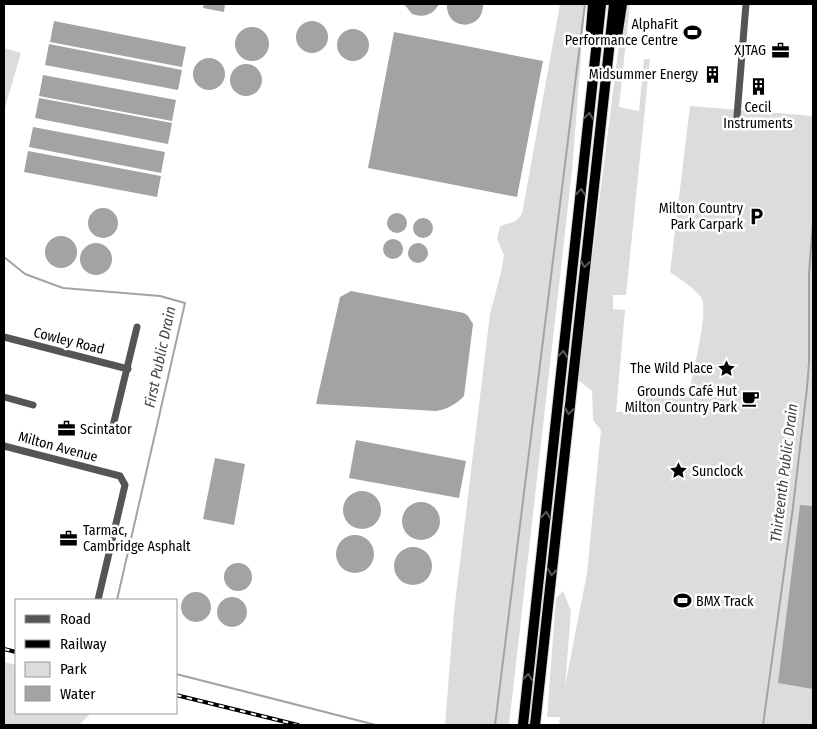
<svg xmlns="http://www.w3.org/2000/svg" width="817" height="729" viewBox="0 0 817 729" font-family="'Fira Sans Condensed',sans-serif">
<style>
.green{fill:#dcdcdc}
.water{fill:#a3a3a3}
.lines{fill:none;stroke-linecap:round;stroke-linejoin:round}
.stream{stroke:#a3a3a3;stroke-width:2}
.highway-casing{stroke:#dbdbdb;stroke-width:12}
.minor{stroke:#555;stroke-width:7}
.highway{stroke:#000;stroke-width:10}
.rail-casing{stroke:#000;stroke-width:4}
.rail{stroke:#fff;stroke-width:2;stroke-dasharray:5.5;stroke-linecap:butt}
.oneway{stroke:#595959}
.labels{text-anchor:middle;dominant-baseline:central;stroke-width:5;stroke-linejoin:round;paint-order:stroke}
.poi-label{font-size:14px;fill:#000;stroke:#fff;text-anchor:end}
.street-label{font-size:14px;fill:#000;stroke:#fff}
.water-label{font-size:15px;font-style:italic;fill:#444;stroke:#fff}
</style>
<rect width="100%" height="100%" fill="#fff"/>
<path class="green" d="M560,4H585L572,171L509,725H445L454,612L490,314L501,272L504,255L497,239L500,226L516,221L522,214Z
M624,4H630L619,107L639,111L644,59H650L626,295H613V309L625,310L616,412L640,411L643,396L688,397C691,379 710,310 701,297C693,287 681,280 670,272L690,106L813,116V220L810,254L813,255V725H559L560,717H547L556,598L563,591L571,611L565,686L587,573L601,430L593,420L592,391L577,379Z
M4,48L21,53L4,111Z
M4,662L16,665V713H91L79,725H4Z"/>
<path class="water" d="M204,4H225L224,12L203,8Z
M404,4H439C433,15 424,18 412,14Z
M447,4H483C484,32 445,31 447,4Z
M296 37a16 16 0 1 1 32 0a16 16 0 1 1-32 0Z
M54,21L186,47L182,67L50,42Z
M235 44a17 17 0 1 1 34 0a17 17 0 1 1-34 0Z
M337 45a16 16 0 1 1 32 0a16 16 0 1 1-32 0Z
M394,32L543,61L517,197L368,168Z
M49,44L182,70L178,90L45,65Z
M193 74a16 16 0 1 1 32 0a16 16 0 1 1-32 0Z
M230 80a16 16 0 1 1 32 0a16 16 0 1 1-32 0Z
M43,75L176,100L172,121L39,96Z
M39,98L172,123L168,144L35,118Z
M33,127L165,152L161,173L29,147Z
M28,151L161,176L157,197L24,172Z
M88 223a15 15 0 1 1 30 0a15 15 0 1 1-30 0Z
M387 223a10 10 0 1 1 20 0a10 10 0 1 1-20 0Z
M413 228a10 10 0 1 1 20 0a10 10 0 1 1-20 0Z
M45 252a16 16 0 1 1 32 0a16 16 0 1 1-32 0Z
M383 249a10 10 0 1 1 20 0a10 10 0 1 1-20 0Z
M408 253a10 10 0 1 1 20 0a10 10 0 1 1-20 0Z
M80 259a16 16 0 1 1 32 0a16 16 0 1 1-32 0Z
M351,291L464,313L468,316L473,324L464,396C458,403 446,410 436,411L316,404L340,297Z
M356,440L466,461L459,498L349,478Z
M215,458L245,464L234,525L203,519Z
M343 510a19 19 0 1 1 38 0a19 19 0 1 1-38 0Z
M402 521a19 19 0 1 1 38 0a19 19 0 1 1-38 0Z
M800,505L813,506V689L778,683Z
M336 554a19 19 0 1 1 38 0a19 19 0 1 1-38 0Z
M394 566a19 19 0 1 1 38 0a19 19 0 1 1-38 0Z
M224 577a14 14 0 1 1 28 0a14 14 0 1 1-28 0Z
M181 607a15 15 0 1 1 30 0a15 15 0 1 1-30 0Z
M217 612a15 15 0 1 1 30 0a15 15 0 1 1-30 0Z"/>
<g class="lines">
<path class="stream" d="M4,257L25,274L63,288L160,296L185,303L117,600
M176,674L376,725
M495,725L585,4
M763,725L793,507L807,388L809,363V273L813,223"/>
<defs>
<path id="highway" d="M591,29L593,4
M617,37L622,4
M523,725L601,4
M535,725L614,4"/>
</defs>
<use href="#highway" class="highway-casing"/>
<path class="minor" d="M737,116L746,4
M4,337L128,369
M4,397L33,405
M112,430L137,327
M4,446L120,476L125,485L98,600"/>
<use href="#highway" class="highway"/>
<defs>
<path id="rail" d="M4,649L16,652
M176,695L298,725"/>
</defs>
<use href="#rail" class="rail-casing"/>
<use href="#rail" class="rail"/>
</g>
<defs><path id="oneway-chevron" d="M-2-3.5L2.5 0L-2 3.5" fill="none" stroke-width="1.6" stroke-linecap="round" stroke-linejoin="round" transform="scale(1.25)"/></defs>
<g class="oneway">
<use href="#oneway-chevron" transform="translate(589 116) rotate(-84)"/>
<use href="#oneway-chevron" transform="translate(581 192) rotate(-83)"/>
<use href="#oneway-chevron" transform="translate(585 264) rotate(96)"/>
<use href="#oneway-chevron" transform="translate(563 354) rotate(-84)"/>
<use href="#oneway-chevron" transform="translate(569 411) rotate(96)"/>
<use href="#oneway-chevron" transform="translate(546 515) rotate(-84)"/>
<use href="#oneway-chevron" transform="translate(552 572) rotate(96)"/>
<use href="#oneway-chevron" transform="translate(528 677) rotate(-84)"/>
</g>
<defs>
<symbol id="stadium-bare" viewBox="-9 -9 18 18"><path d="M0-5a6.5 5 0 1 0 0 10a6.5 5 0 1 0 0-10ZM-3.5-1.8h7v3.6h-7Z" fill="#000" stroke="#fff" stroke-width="2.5" paint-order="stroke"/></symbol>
<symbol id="office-bare" viewBox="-9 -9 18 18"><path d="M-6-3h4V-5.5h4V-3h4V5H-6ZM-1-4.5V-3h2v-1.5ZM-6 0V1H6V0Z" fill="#000" stroke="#fff" stroke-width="2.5" paint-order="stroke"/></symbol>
<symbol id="building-bare" viewBox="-9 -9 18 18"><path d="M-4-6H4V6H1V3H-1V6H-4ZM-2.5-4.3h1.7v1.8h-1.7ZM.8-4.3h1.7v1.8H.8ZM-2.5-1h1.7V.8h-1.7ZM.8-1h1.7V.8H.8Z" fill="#000" stroke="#fff" stroke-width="2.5" paint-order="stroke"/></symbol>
<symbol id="parking-bare" viewBox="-9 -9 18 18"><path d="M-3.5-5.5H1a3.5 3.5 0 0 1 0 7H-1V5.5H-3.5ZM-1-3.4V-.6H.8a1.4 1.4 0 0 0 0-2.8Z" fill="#000" stroke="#fff" stroke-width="2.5" paint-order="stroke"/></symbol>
<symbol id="sight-bare" viewBox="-9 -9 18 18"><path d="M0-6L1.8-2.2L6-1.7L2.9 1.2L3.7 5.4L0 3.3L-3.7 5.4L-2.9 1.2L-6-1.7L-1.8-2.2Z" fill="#000" stroke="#fff" stroke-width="2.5" paint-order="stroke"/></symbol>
<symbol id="cafe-bare" viewBox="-9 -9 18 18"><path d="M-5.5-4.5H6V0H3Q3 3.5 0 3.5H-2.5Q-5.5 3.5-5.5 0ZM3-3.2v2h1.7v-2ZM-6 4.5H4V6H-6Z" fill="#000" stroke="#fff" stroke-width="2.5" paint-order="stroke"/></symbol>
</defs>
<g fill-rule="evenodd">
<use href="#stadium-bare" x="680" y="20" width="25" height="25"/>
<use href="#office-bare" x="768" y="38" width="25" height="25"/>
<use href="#building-bare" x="700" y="62" width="25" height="25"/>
<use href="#building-bare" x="746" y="74" width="25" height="25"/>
<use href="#parking-bare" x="744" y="204" width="25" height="25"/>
<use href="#sight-bare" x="714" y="356" width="25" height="25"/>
<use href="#cafe-bare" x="738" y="386" width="25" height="25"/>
<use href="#office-bare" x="54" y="416" width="25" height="25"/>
<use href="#sight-bare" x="666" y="458" width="25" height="25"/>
<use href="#office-bare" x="56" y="526" width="25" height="25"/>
<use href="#stadium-bare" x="670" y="588" width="25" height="25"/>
</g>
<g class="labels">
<g class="poi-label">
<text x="678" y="24">AlphaFit<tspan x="678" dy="16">Performance Centre</tspan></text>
<text x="766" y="50">XJTAG</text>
<text x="698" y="74">Midsummer Energy</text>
<text x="758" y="107" text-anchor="middle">Cecil<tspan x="758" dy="16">Instruments</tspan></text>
<text x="743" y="208">Milton Country<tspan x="743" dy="16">Park Carpark</tspan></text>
<text x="713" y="368">The Wild Place</text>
<text x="737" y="391">Grounds Café Hut<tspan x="737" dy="16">Milton Country Park</tspan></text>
<text x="80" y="429" text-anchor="start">Scintator</text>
<text x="692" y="471" text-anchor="start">Sunclock</text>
<text x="83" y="530" text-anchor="start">Tarmac,<tspan x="83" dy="16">Cambridge Asphalt</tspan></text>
<text x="696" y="601" text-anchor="start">BMX Track</text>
</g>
<g class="street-label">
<text transform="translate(69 341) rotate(14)">Cowley Road</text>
<text transform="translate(58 447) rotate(15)">Milton Avenue</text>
</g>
<g class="water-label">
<text transform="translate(160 357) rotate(-78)">First Public Drain</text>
<text transform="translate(784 473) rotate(-83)">Thirteenth Public Drain</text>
</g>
</g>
<rect width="817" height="729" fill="none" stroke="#000000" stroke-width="10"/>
<rect x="15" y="599" width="162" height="115" fill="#ffffff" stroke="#999999"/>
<rect x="25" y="615" width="25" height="8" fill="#555555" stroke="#999999"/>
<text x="60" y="624" font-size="15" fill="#000000">Road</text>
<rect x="25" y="640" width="25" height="8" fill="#000000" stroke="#999999"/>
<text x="60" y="649" font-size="15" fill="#000000">Railway</text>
<rect x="25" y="662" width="25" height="15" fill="#dcdcdc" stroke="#999999"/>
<text x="60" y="674" font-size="15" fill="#000000">Park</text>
<rect x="25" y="686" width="25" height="15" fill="#a3a3a3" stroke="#999999"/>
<text x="60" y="699" font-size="15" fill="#000000">Water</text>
</svg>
